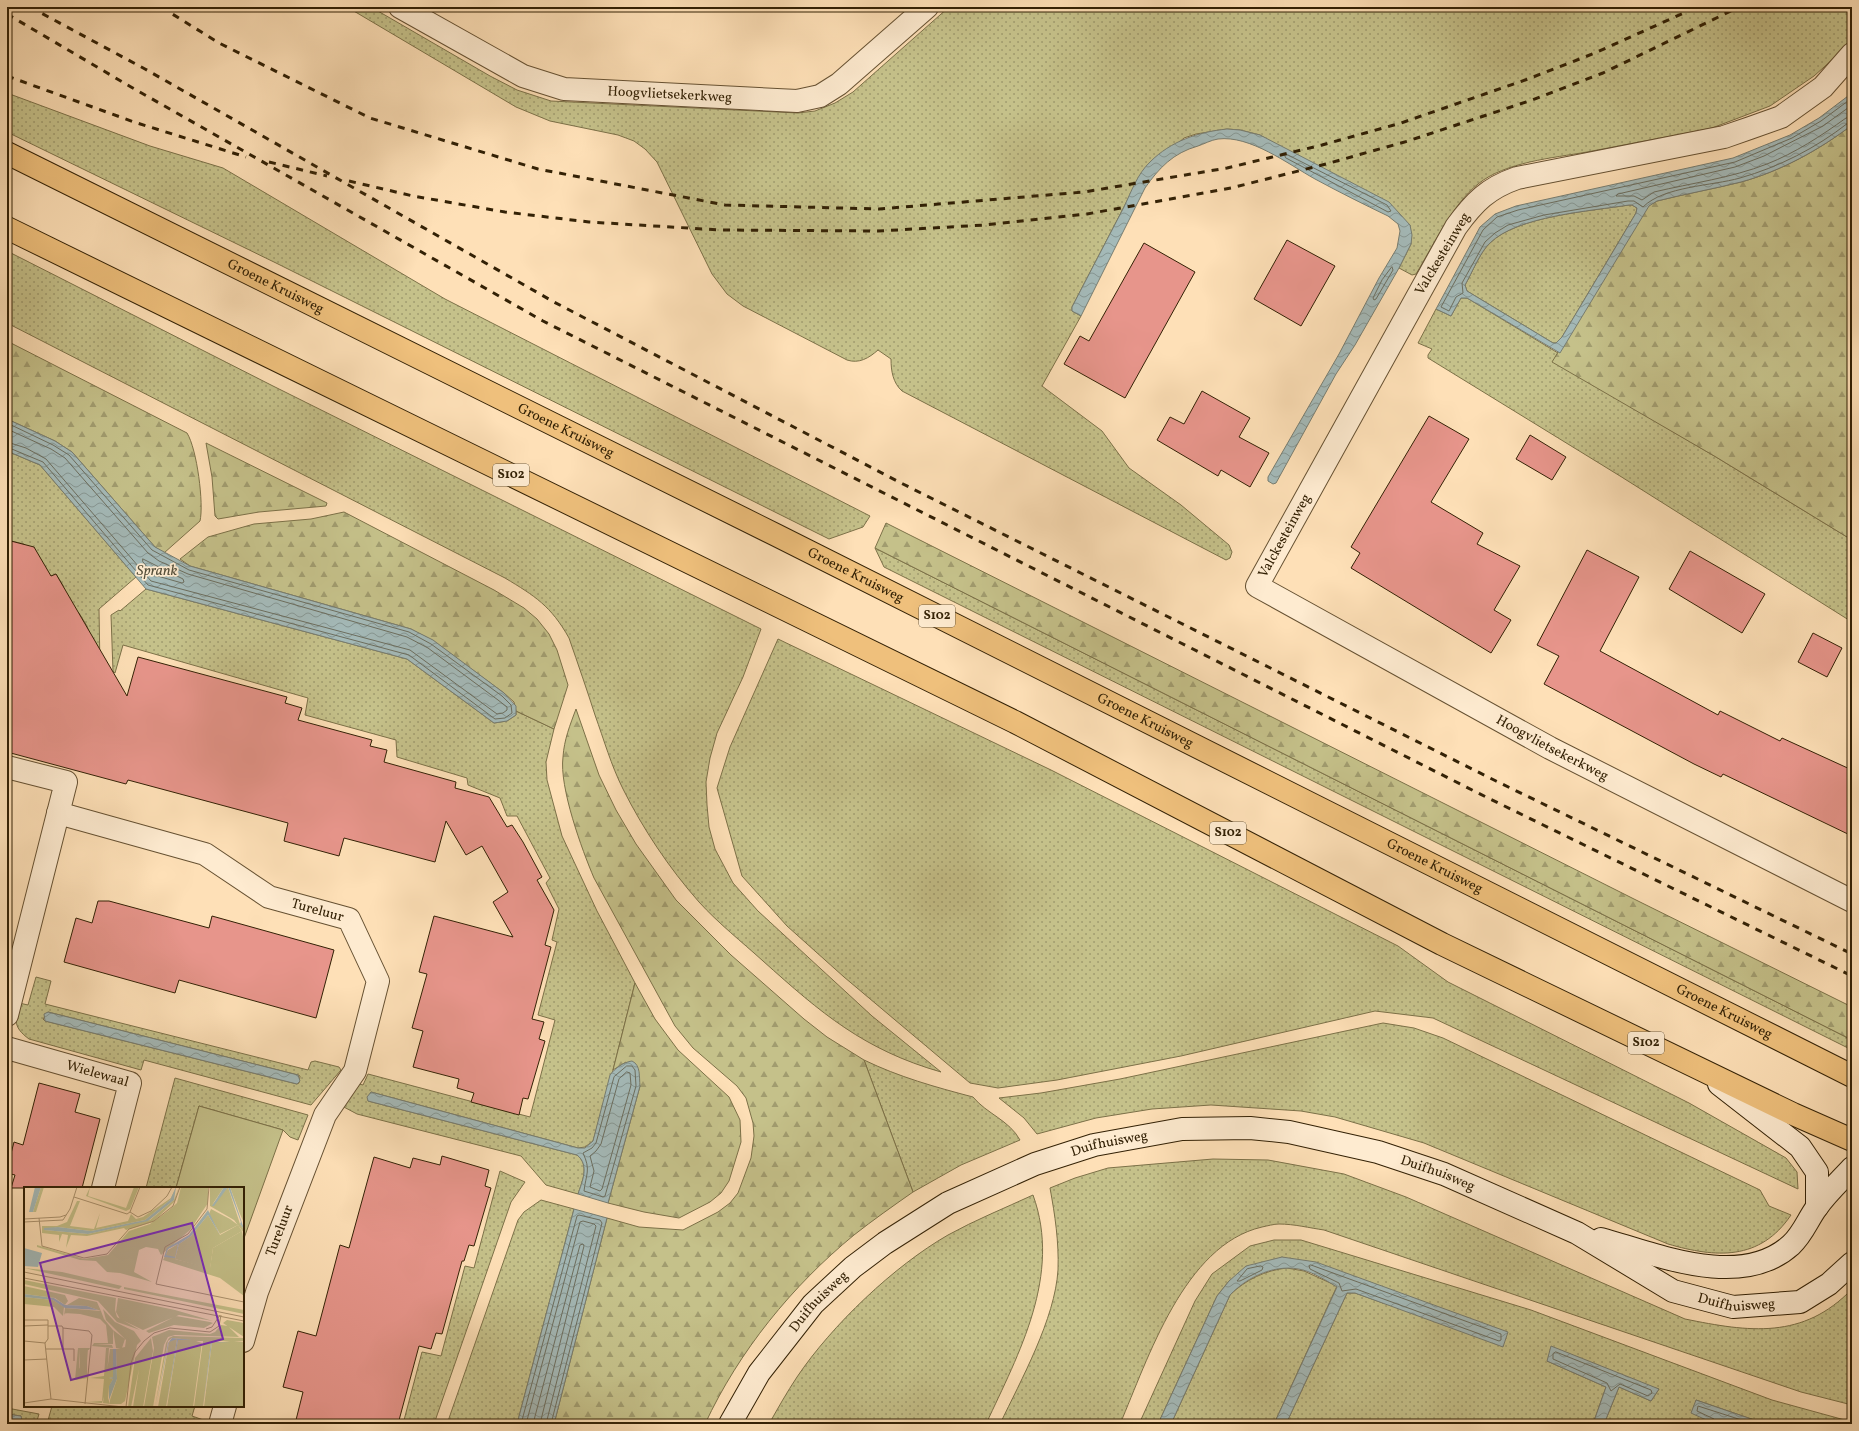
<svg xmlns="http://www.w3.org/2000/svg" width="1859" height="1431" viewBox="0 0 1859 1431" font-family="Vollkorn,serif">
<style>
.grass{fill:url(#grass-dots);stroke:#7c7148;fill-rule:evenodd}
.forest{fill:url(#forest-firs);stroke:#7c7148}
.pitch{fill:#c5c18a;stroke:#7c7148}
.water{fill:url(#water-waves);stroke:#777d71;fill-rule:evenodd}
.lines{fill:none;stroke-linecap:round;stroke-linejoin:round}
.shore{stroke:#6c6e5f;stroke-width:1}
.building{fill:#e7958b;stroke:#332105}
.minor-casing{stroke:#665132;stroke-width:24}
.secondary-casing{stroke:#332105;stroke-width:24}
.primary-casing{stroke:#332105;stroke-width:24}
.minor{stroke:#feebd0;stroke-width:22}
.secondary{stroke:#feebd0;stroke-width:22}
.primary{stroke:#efc07c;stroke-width:22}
.rail{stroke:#332105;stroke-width:3;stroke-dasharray:7 7;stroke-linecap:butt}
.labels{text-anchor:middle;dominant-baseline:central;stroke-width:3.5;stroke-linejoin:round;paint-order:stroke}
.shield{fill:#feebd0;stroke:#705e42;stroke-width:1}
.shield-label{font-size:13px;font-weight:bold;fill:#332105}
.street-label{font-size:14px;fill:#332105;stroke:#feebd0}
.water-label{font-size:15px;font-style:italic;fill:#554f3b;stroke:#feebd0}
.inset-road{fill:none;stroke:#ad9470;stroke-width:1}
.view{fill:#7b2cbf;fill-opacity:0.15;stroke:#7b2cbf;stroke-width:2}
.inset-edge{fill:none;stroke:#332105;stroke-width:2}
</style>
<defs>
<pattern id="grass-dots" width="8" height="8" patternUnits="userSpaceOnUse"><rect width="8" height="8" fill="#c5c18a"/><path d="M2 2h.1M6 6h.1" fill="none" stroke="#a19c6f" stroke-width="1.8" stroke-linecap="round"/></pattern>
<pattern id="forest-firs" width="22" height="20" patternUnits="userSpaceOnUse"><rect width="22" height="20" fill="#c5c18a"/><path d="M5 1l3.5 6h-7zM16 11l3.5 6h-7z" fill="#a19c6f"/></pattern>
<pattern id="water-waves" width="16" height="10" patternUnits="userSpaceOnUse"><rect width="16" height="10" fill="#a4bab9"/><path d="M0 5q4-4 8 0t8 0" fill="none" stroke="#869794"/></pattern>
</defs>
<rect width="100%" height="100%" fill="#fee0b7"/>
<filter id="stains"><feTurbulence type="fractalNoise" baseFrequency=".005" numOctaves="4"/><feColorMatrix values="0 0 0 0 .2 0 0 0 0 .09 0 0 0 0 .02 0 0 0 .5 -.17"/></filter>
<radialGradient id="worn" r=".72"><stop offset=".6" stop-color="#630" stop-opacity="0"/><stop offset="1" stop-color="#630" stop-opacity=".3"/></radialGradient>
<path class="grass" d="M347,7H371L490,76L517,90L551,101L798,113L815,111L835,103L853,92L949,7H1852V38L1843,50L1814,76L1770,106L1712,128C1671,136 1629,144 1587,152C1553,158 1505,162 1478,184C1452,205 1433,246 1416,274L1412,275L1399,268L1411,244L1410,225L1260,135L1240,130L1227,129L1196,134L1184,138L1140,176L1072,307V311L1081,316L1042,386L1102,431L1129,468L1181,505L1229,545L1232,552L1230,558L1226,560L902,391C893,383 891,371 891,359L878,350C869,358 859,364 847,360L743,306L727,294L712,274L657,162L645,149L634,141L618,135L550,121L516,107Z
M7,93L150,146L223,168L445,299L870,516L863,527L829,539L276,263L7,132Z
M1629,205H1632L1637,208L1636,213L1562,337L1556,343H1553L1467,291L1465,285C1472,273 1480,252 1490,243C1517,216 1591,211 1629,205Z
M7,251L273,386L761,629L743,677L717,733L710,758L706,782L707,805L709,827L715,849L733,883L758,911L872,1016L941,1072C864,1050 821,1013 763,961C742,942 718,923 699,902C669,868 643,829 623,789C611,765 604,740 595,715C587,690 578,664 569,638C551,606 535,596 505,578L7,323Z
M1461,298H1467L1558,353L1553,361L1716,457L1852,540V622L1620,476L1428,358V355L1432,349L1418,343L1436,309L1451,316Z
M7,451L40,465L136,577L99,609L100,669L87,626L79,613L73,616L59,590L64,587L56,574L51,576L22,554L24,544L7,540Z
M875,548L1852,1040V1050L884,567Z
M146,589L407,659L494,723L507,721L516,715V711L554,729L546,762L547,780L562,836L597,911L635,983L613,1070L593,1141L585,1147L578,1148L371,1092L368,1101L577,1155C590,1165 582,1182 578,1194L546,1185L521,1156L357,1114L342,1106L359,1084L363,1085L368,1074L530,1117L555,1020L538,1015L557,942L552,940L559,909L546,883L550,878L517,816H507L500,798L468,785L467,778L397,757L396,740L305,715L308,698L123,645L115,673L113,671L111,615L119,610L120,611Z
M778,639L1051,770L1398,946L1448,982L1689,1103L1786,1158L1797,1172L1798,1189L1433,1018L1375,1011L1181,1056L1057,1080L998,1088L970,1083L844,977L787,926L742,876L717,788L730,747Z
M36,977L51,981L45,1004L308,1070L311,1062L315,1061L339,1067L341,1070L311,1105L144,1060L141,1070L29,1039C13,1027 15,1021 19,1003L28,1005ZM48,1012L298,1075L300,1076L299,1083L297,1084L45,1021L43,1019Z
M1383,1023L1414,1028L1443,1038L1760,1190L1769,1206L1791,1215C1760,1261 1716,1258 1668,1244L1424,1143L1335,1117L1301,1111L1211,1105L1152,1109L1096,1118L1037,1134L1024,1118L999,1098L1041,1093L1120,1079Z
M864,1060C899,1077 935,1087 973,1097C987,1114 1009,1120 1020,1140L961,1165L913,1192Z
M175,1078L308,1115L298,1140L290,1137L283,1130L199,1106L176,1188H146Z
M1213,1159L1268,1160L1344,1174L1406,1197L1685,1319C1749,1332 1803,1340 1852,1289V1405L1801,1392L1324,1230C1310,1228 1294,1224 1279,1224C1274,1224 1267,1226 1262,1227C1184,1245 1148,1359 1120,1424H1000C1021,1380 1055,1319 1058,1270C1059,1242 1055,1215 1050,1188L1075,1178L1108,1168Z
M500,1171L525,1182L511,1202L434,1424H403L422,1352L441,1356L465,1266L474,1268Z
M1033,1195C1062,1275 1019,1353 986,1424H769C778,1408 787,1392 797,1377C832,1325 894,1266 948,1235C975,1220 1005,1208 1033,1195Z
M541,1200L574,1209L517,1424H447L518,1220L524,1212Z
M1274,1240H1301L1531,1310L1772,1400L1852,1422V1424H1766L1696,1400L1715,1424H1604L1619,1387L1651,1401L1659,1389L1547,1361L1606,1387L1593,1424H1286L1347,1293H1355L1383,1303L1282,1257L1229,1281L1217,1296L1158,1424H1139L1195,1301L1212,1274L1250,1246Z
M1287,1268L1304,1271L1337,1286L1274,1424H1171L1230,1295C1245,1280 1266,1270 1287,1268Z
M52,1406H195L192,1416L209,1422V1424L74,1423L47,1424Z
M7,1408L39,1414L36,1424H7V1421L20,1423L21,1416L7,1414Z"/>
<path class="forest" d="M1852,125V540L1716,457L1552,362L1648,206L1657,201C1684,194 1713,189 1741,182C1781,171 1819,150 1852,125Z
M7,341L187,433C197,449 204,504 200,521L164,553L155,547L72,452L55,441L7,419Z
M206,443L327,503L326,506L259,512L218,519L215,516L212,477Z
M344,512L494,590L524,608L537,619L549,634L557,650L568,685L554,729L516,711L514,702L504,693L433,641L411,629L190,566L180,559L208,537L254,524L311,519Z
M886,523L1634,899L1852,1007V1040L875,548Z
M576,709L599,775L616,810L636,844L676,900L731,955L804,1019L827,1037L864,1060L913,1192C893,1206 873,1220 854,1235C792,1286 739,1351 705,1424H554L607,1218L639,1227L683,1230L718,1212L730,1203L738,1193L751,1158L754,1136L753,1123L746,1098L737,1086L693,1048L675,1026L594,878C582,850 559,787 563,757C564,740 570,725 576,709Z
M635,983L655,1019L678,1050L729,1097L740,1120L741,1142L729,1181L721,1193L710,1202L679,1218L644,1212L608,1203L640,1086L626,1062L613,1070Z"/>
<path class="pitch" d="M199,1106L283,1130L243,1241V1188H176Z"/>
<path class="water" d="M1852,93V125C1819,150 1781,171 1741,182C1713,189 1685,194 1657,201L1649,206L1560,353L1467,298H1461L1451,316L1436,309L1480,227L1495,214L1516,206L1733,158L1790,135L1819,118ZM1629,205H1632L1637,208L1636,213L1562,337L1556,343H1553L1467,291L1465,285C1472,273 1480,252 1490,243C1517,216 1591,211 1629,205Z
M1227,129L1240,130L1260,135L1389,202L1410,225L1412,235L1411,244L1399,268L1355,345L1336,374L1276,483L1273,484L1268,481V477L1339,354L1379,278L1397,248L1400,231L1398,224L1388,216C1363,204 1339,192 1315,179C1288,164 1250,135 1218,139C1211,140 1204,144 1198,146C1173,153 1159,168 1145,188L1081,316L1072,311V307C1089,274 1107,240 1124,207C1131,192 1138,173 1150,162C1171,141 1198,132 1227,129Z
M7,419L55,441L72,452L155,547L190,566L411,629L433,640L504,693L516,706V715L507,721L494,723L407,659L146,589L40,465L7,451Z
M48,1012L298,1075L300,1081L297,1084L45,1021L44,1014Z
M632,1061C641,1065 639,1077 640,1086L608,1203L578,1194C582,1182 590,1165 577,1155L368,1101L367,1097L371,1092L578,1148H585L593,1141L610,1075C615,1068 624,1062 632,1061Z
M574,1209L607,1218L554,1424H517Z
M1282,1257L1316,1262L1508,1332L1503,1347L1355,1293H1347L1286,1424H1274L1337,1287C1327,1281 1314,1273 1303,1270C1277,1263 1248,1276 1230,1295L1171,1424H1158L1217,1296L1229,1281L1246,1266Z
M1551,1346L1659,1389L1651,1401L1619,1387L1604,1424H1593L1606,1387L1547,1361Z
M1696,1400L1766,1424H1715L1691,1413Z
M7,1414L21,1416L22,1420L20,1423L7,1421Z"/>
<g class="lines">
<path class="shore" d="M1852,98L1821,121L1792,138L1735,162L1518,210L1497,217L1483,230L1441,307L1449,311L1456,297L1463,293L1462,283L1485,242L1495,233L1508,225L1544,215L1628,201H1634L1643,207C1664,186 1712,186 1740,178C1779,167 1816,148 1848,123L1852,122
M1852,105L1823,126L1764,156L1735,167L1618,194L1616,196H1634L1642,200L1654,192C1692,183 1731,178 1767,164C1795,153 1821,136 1846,118L1852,117
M1285,155H1288L1387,205L1391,211L1388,212L1286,158Z
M1392,267L1393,270L1376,299L1374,300L1373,298L1382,280Z
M7,423L53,445L69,455L152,550L189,570L409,632L431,644L502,696L511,705L512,713L505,718L495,719L409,655L148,585L43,462L7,447
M7,429L51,449L65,458L148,553L159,561L188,574L407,637L428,648L498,700L507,707V710L503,713L497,714L410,650L151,581L46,459L26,448L7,442
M143,559L183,579L184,582L182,583L154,575L143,562Z
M627,1066H632L635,1070L636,1086L605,1196L603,1197L584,1191C586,1174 591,1170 583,1153L592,1148L596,1143L614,1077Z
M627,1072L630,1073L631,1085L602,1189L600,1191L590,1187L594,1171L590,1156L596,1151L601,1144L619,1079Z
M1311,1265L1501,1334V1340L1499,1341L1356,1289L1342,1291L1339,1283L1310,1269L1309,1266Z
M1261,1266L1263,1267L1262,1270L1240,1281H1237L1247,1269Z
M1556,1352L1651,1390L1652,1393L1648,1396L1620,1384L1611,1391L1607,1383L1553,1359V1354Z
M521,1424L577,1216L579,1215L600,1220L602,1223L551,1424
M526,1424L580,1222L583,1221L594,1224L596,1226L546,1424
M533,1424L580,1245L583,1244L584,1246L540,1424
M1716,1424L1714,1419L1697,1411L1698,1406L1754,1424"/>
</g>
<path class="building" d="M1287,240L1335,266L1301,326L1254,299Z
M1144,243L1195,272L1125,398L1064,364L1080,336L1089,341Z
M1202,391L1250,418L1239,437L1269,453L1250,487L1221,470L1218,476L1157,440L1170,417L1184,424Z
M1429,416L1469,439L1431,502L1483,533L1477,544L1520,566L1494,610L1511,620L1491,653L1351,568L1360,553L1351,547Z
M1530,435L1566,457L1552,480L1516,459Z
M7,540L34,547L51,576L56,574L127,696L138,657L287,697L285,703L302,708L298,720L372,740L370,746L387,750L384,762L456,782L455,788L489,797L507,827L512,825L523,842L542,877L537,880L554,910L545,945L551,947L532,1019L544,1022L539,1039L545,1041L528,1099L523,1098L519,1115L471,1102L474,1093L457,1088L459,1079L413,1067L423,1031L412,1028L427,974L419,972L434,916L513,937L493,902L508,892L482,846L466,855L446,821L435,862L344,838L339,856L284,841L288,823L128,780L126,784L7,752Z
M1587,550L1639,577L1600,651L1718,715L1720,711L1780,741L1782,738L1852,770V836L1723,774L1721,777L1694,764L1544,684L1559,656L1537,645Z
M1690,551L1765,594L1742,633L1669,589Z
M1813,633L1842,648L1827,677L1798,662Z
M98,901H109L209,928L212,916L334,950L316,1018L179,980L175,993L64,962L76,918L92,923Z
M39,1083L80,1094L75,1112L100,1119L82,1188H11L15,1175L7,1173V1169L14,1142L23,1145Z
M442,1156L489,1170L485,1186L491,1188L474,1246L469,1245L464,1261H462L442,1334L436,1333L431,1349L419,1346L398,1424H295L303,1392L283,1387L298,1331L316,1336L340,1245L349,1248L374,1157L410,1168L413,1158L440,1165Z"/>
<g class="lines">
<defs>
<g id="minor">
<path id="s1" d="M400,7L523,76L564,89L797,101L820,96L839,84L927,7"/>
<path id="s2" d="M1852,54L1823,87L1781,117L1750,128L1724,137L1517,178C1488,188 1474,202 1456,227L1257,586L1550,748L1852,901"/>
<path d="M7,767L66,782L7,1015"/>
<path id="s3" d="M58,813L205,854L269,897L349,919L378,981L355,1071L325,1115L257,1292L243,1341"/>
<path id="s4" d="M7,1048L130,1083L103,1188"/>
<path d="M220,1424L225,1406"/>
</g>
<g id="secondary">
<path d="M1719,1084L1800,1147L1817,1172V1207"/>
<path d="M1601,1239C1658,1255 1741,1290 1791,1245C1803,1234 1808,1219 1817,1207C1827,1193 1840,1181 1852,1168"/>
<path id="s5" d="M730,1424L759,1373L813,1304L853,1267L885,1243L948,1203L1035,1164L1094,1145L1182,1129L1250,1128L1289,1132L1378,1152L1444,1174L1577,1233L1673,1291L1733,1307L1800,1302L1829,1284L1852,1263"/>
</g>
<g id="primary">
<path id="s6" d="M7,153L776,535L1852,1076"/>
<path d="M7,228L1015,722L1442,944L1793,1114L1852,1140"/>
</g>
</defs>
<use href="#minor" class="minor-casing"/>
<use href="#secondary" class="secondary-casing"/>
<use href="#primary" class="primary-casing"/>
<use href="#minor" class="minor"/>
<use href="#secondary" class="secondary"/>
<use href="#primary" class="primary"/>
<path class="rail" d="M30,7L145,69L554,302L903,484L1496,781L1852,954
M161,7L219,43L370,118L538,169L725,205L879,209L1084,192L1227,168L1322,145L1401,123L1528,79L1595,53L1697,7
M7,14L131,87L543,321L1486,797L1852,976
M7,76L134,122L246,157
M269,162L327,176
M349,181L413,196L505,212L589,222L720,230L878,231L985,225L1087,214L1231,188L1326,164L1408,141L1532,100L1603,73L1739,7"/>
</g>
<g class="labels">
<g class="shield">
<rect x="493" y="464" width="36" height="22" rx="3"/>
<rect x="919" y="605" width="36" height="22" rx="3"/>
<rect x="1210" y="822" width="36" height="22" rx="3"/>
<rect x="1628" y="1032" width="36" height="22" rx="3"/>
</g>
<g class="shield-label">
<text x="511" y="475">S102</text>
<text x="937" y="616">S102</text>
<text x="1228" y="833">S102</text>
<text x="1646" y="1043">S102</text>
</g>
<g class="street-label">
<text stroke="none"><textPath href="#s1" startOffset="290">Hoogvlietsekerkweg</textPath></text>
<text transform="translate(1443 254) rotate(-59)">Valckesteinweg</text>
<text stroke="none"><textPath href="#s6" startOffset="300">Groene Kruisweg</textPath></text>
<text stroke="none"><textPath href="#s6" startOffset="624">Groene Kruisweg</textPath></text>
<text transform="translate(1285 536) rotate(-61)">Valckesteinweg</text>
<text stroke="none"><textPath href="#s6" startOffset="948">Groene Kruisweg</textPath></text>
<text stroke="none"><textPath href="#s6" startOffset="1272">Groene Kruisweg</textPath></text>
<text stroke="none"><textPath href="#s2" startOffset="1194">Hoogvlietsekerkweg</textPath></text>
<text stroke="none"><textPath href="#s6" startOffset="1596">Groene Kruisweg</textPath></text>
<text stroke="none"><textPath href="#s3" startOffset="280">Tureluur</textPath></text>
<text stroke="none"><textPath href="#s6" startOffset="1920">Groene Kruisweg</textPath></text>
<text stroke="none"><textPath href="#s4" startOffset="94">Wielewaal</textPath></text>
<text stroke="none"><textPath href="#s5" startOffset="488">Duifhuisweg</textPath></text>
<text stroke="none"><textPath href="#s5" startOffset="824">Duifhuisweg</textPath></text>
<text transform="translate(280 1231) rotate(-69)">Tureluur</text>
<text stroke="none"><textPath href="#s5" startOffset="1153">Duifhuisweg</textPath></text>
<text stroke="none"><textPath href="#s5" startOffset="152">Duifhuisweg</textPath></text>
</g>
<g class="water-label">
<text x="157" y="571">Sprank</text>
</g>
</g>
<g transform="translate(24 1187)">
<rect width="220" height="220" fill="#fee0b7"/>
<path d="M17,0H20L12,25H9ZM66,0L64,9L102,21L110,0H115L106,22L102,24L62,9ZM152,0L149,9L146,13L121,33L67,44L34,40L20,43L64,47L126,33L150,13L155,0L151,14L129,35L102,43L100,41L63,49L47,48L42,61L44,48L38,47L35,55V48L18,46V39H33L43,35L53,14H56L46,39L70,42L76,26L72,41L104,34L107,27L112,32L119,30L147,11ZM157,0H184V16L166,43L137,68L134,62L122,60L115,63L110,85L128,95L96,86L83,85L72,74L56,73L13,60V58L60,72L84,68L105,44L126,37L144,24L153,16ZM186,0H200L188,18L204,0L216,37L220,42V46L210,33L186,19ZM206,0H220V36L216,27ZM187,22L206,32L214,38L196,47L185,27ZM218,44L220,55V109L196,91L139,73L144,63L154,57L151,72L186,81L189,61ZM0,81L38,85L98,99L95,102ZM0,93L92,111L91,123L93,130L116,143L93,135L74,114L0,97ZM0,110L29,113L40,120L39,129L30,120L0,117ZM94,111L151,123L189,134L155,128L119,143L96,132L92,125ZM41,121L77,124L80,132L89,143V157L70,158H88L89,161L68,159L70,156H84L82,138L76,132L56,127L40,126V129ZM152,129L186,135L189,136L180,141L150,138L125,146L122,144ZM203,133L220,136V150L199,136ZM197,138L204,139L215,150L151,148L144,150L140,158L129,220H120L130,161L128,150L145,143L186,147L191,145ZM149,149L220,151V154H210L220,155V220H180L188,155H206L198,154L185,155H187L179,220H170L179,154H182H172L178,156L169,220H143L154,152L168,153L148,151L144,154L131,220L142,156L145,151ZM127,151L129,164L119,220H109L115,182L107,220H104L111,171ZM149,152H153L142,220H134L145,155ZM54,161H66L65,163L56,162L55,181L63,186L64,191L51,193ZM82,161H85L82,202L78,216L63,215L78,214L80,192L66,191L80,189ZM86,162H89V190L85,191L89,192L85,200L84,211L86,217L79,216Z" fill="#c5c18a"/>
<path d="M184,28L196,48L214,38L218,44L189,61L186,82L151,72L155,57L167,49ZM0,99L41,108L44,114L41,118L31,111L0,107ZM100,100L220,123V127L100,102ZM55,111L73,115L77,124L63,119L43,118ZM79,122L91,135L110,144L117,154L113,158L101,214L97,217H86V213L93,192L92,162L101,160L102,153L82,133ZM89,143L101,152L98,161H92Z" fill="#c5c18a"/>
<path d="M56,175H63V186H55Z" fill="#c5c18a"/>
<path d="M56,162H64L63,175H56Z" fill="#c5c18a"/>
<path d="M11,0H17L9,25H5ZM152,0L150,13L124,34L64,47L20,43V41L34,40L67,44L121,33L146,13ZM200,0H206L220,42L216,37L217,35L204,0L190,19H188ZM184,23L196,48L214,39L196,48L184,28L167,49L155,57L151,71L140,70L143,61L165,48ZM154,57L151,70L142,68L144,62ZM0,61L18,66L14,80L0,79ZM0,107L30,111L41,118L63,119L74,123L41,121L29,113L0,110ZM148,151L168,153H154L142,220L153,152L145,155L132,220L144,156ZM185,154L206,156L188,155L179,220L187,155ZM89,162H92L93,192L85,213V199L89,192L85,191L89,190Z" fill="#a4bab9" fill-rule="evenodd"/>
<path class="inset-road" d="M185,0L183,22L164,47L141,60L132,97L220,115M50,10L103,27L106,25M106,25L114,30L127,24L143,9L148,0M106,25L116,0M15,31L18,59L60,71L83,67L105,42L130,34L149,19L156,0M0,32L36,30L42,28M0,35L39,33L46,22L53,0M0,85L220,130M0,91L220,134M0,133H24V152L21,156M0,139L24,138M24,139H38L39,141M39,141L65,144L68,148L61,217M39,141V162M182,142L188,140L196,128M0,154L21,156L27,212L99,220M22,162H50V174M0,173L23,172M0,216L27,212M102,220L107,176L111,165L120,154L130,146L146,141L186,145L195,139L197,128"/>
<path class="view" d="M168,36L199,152L47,193L16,76Z"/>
<rect width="220" height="220" class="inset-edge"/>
</g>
<rect width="1859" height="1431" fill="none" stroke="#fee0b7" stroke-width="24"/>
<rect x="8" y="8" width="1843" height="1415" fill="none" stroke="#332105" stroke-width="2"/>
<rect x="12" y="12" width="1835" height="1407" fill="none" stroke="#332105"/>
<rect width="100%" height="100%" filter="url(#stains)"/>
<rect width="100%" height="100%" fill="url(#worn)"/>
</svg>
